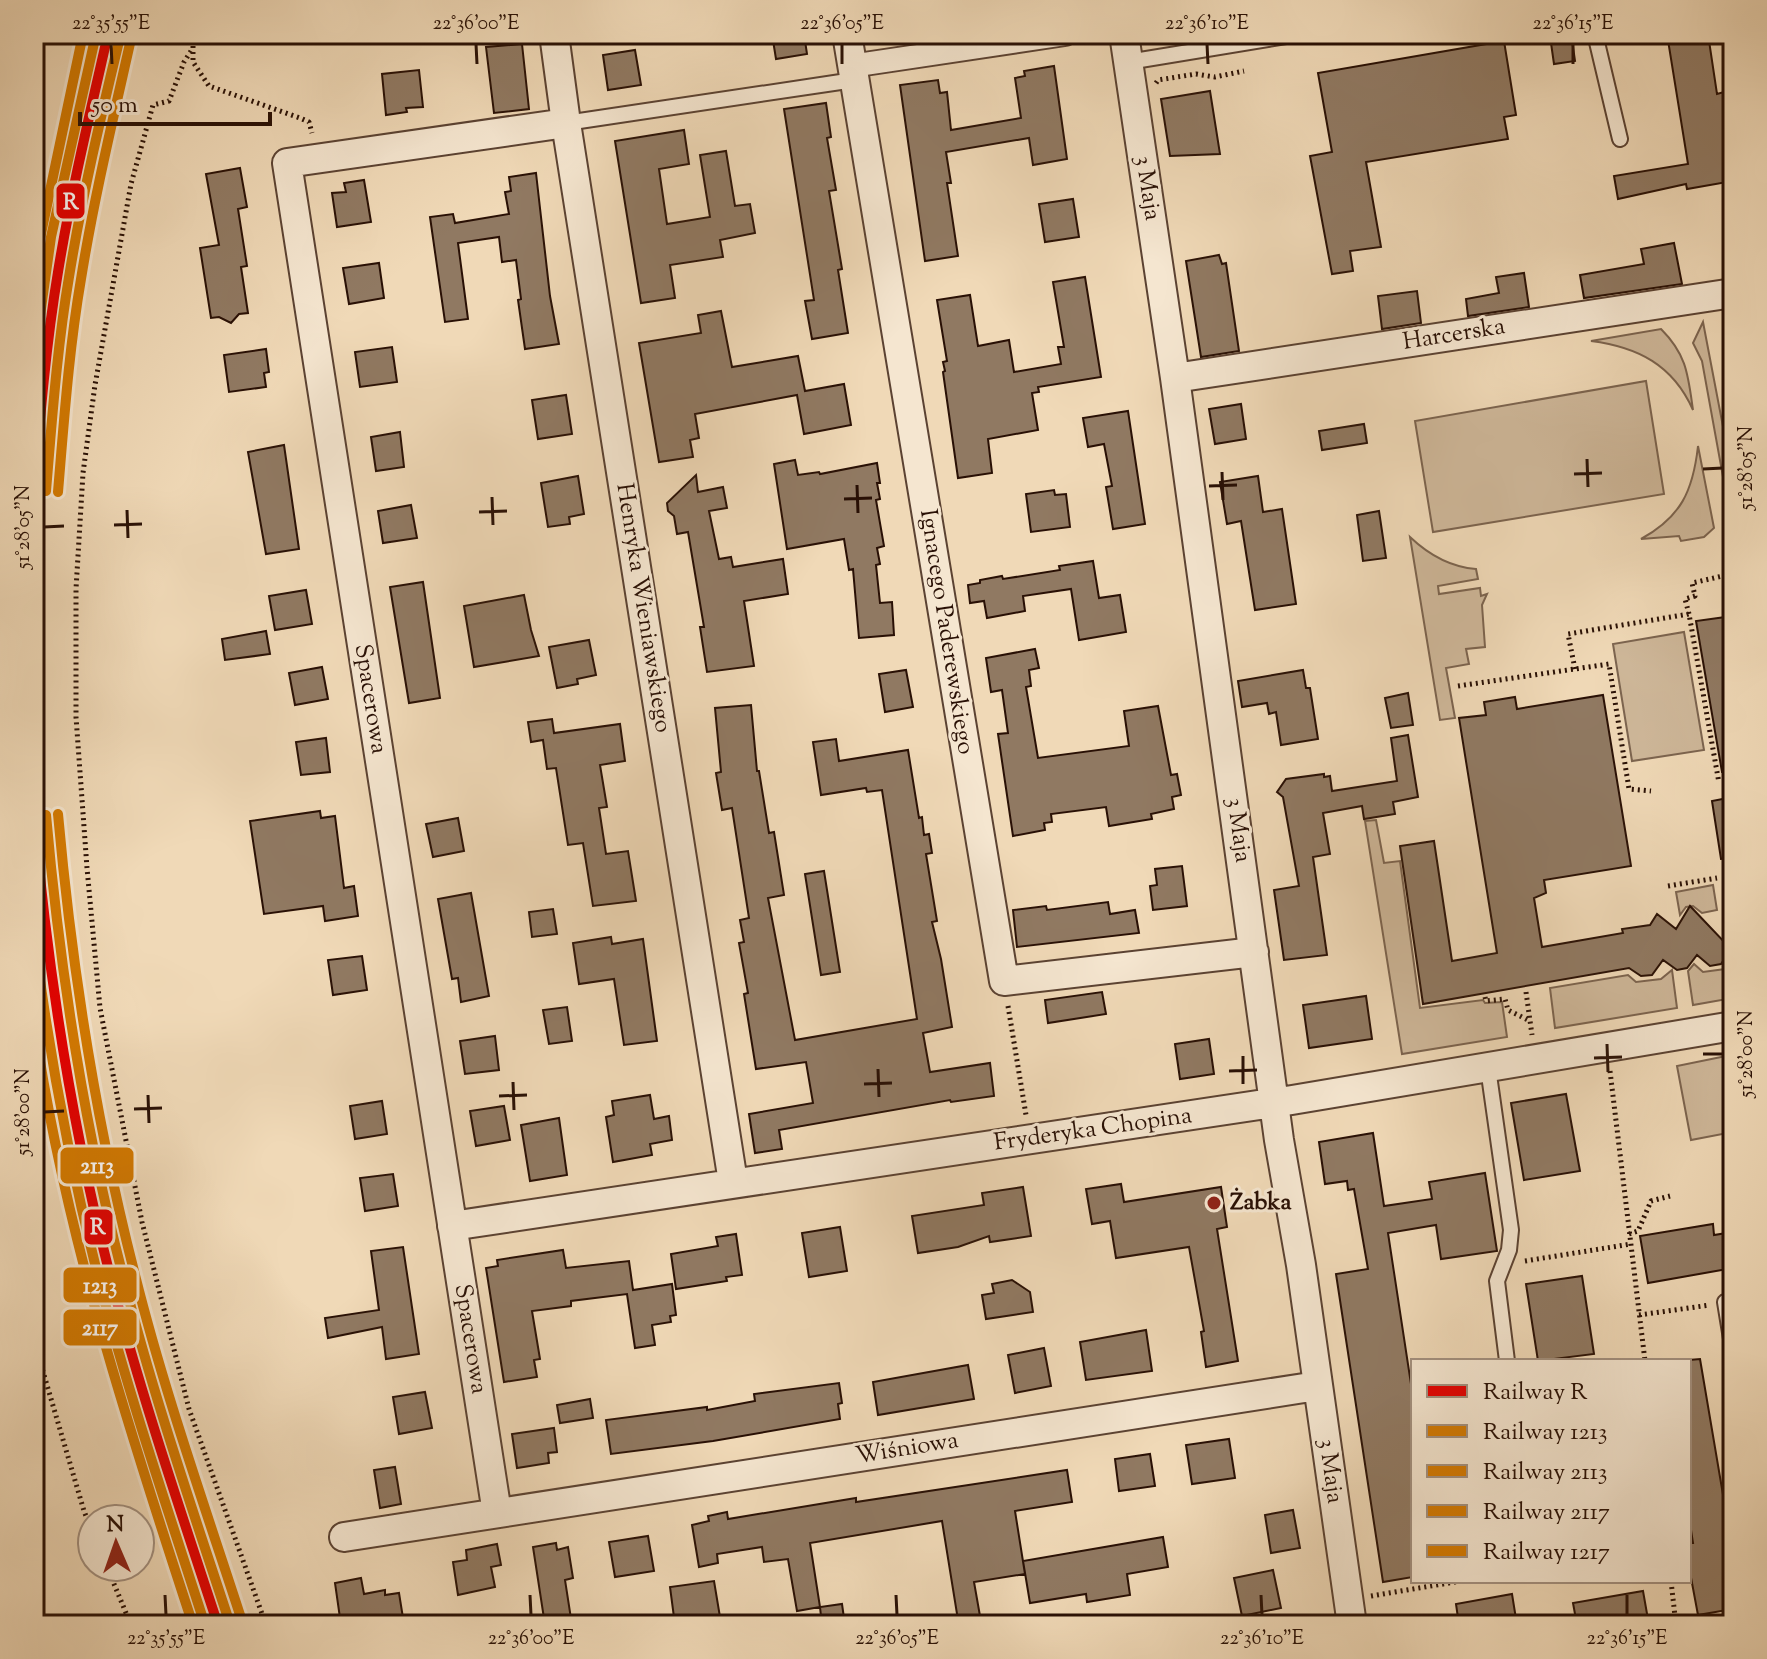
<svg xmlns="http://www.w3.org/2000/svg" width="1767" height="1659" viewBox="0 0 1767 1659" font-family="'Sorts Mill Goudy',serif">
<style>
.green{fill:#ceb799;stroke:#7c644f;stroke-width:2}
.building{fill:#907962;stroke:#291005;stroke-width:2}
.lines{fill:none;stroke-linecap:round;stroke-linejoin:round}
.service-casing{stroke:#5b4232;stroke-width:18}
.pedestrian-casing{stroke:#5b4232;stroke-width:26}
.minor-casing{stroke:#5b4232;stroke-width:32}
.path{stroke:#291005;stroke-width:5;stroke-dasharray:2 4;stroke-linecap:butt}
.service{stroke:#f5e6d0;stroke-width:14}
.pedestrian{stroke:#f5e6d0;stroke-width:22}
.minor{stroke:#f5e6d0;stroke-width:28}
.rail-1-casing{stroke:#f5e6d0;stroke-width:16}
.rail-2-casing{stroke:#f5e6d0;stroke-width:16}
.rail-3-casing{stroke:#f5e6d0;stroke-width:16}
.rail-4-casing{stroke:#f5e6d0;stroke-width:16}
.rail-5-casing{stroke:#f5e6d0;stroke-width:16}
.rail-1{stroke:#e50000;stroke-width:10}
.rail-2{stroke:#d47a01;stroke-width:10}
.rail-3{stroke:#d47a01;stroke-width:10}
.rail-4{stroke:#d47a01;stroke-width:10}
.rail-5{stroke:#d47a01;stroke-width:10}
.ticks{fill:none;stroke:#291005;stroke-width:3}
.poi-dot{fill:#8f2418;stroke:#f5e6d0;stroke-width:3}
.labels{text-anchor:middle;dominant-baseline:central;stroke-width:6;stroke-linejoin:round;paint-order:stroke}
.street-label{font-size:24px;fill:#291005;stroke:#f5e6d0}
.poi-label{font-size:24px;font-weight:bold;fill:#291005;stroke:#f5e6d0;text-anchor:start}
.line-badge{stroke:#f5e6d0;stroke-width:3}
.badge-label{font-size:22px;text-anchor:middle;font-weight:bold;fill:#fff}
.neatline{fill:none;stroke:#291005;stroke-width:3}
.ticks-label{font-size:20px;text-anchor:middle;fill:#291005}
</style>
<rect width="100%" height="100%" fill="#f0d9b7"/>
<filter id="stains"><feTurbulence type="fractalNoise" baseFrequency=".0025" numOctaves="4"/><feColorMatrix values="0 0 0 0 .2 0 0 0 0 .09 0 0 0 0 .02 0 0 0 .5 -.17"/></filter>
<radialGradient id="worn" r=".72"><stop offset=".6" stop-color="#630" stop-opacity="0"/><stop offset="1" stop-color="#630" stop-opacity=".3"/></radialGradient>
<path class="green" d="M1703,322L1733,479V532L1702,361L1693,343Z
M1661,329C1687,355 1688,375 1693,410C1673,365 1638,347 1591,341Z
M1646,381L1664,494L1433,532L1415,421Z
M1698,446L1714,528L1704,537L1681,541L1679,536L1641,539C1681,517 1693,491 1698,446Z
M1410,537C1429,555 1450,567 1476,569L1478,579L1438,586L1439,594L1480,588L1481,596L1487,594L1482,605L1485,647L1466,649L1469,664L1446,668L1455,718L1440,720Z
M1684,632L1704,750L1632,761L1613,644Z
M1376,820L1384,863L1400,861L1420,1008L1483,1000L1485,1003L1502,1002L1507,1037L1402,1054L1365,821Z
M1713,885L1717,910L1702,913L1693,906L1686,907L1680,915L1676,892Z
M1733,958V998L1693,1005L1688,971L1694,964L1703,972L1725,969Z
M1672,970L1677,1008L1555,1028L1550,988L1628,975L1636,982L1661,979Z
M1731,1055L1733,1132L1691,1140L1677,1066Z"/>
<path class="building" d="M772,34H804L807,54L776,59Z
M1667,34H1708L1717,94L1724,92L1733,148V181L1687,189L1686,184L1618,199L1614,176L1688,164Z
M1572,40L1575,61L1554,64L1551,43Z
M1504,41L1516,115L1504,117L1508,139L1366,162L1381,247L1350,251L1353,271L1332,274L1310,156L1332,152L1318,73Z
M522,44L529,109L494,113L486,47Z
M635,50L641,85L608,90L603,55Z
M1054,66L1067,159L1033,165L1029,138L946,152L951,183H947L958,256L925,261L900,85L938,80L940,93L947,92L951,130L1021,118L1015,78L1025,76L1024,71Z
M419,70L423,107L406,108L407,112L386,115L382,74Z
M1210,91L1220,154L1170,156L1161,99Z
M826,103L831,137L827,138L836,190L829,191L842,269L838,270L848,333L812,339L805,301L814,300L784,109Z
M684,130L689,164L659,169L667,224L710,217L700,155L726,151L735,206L750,204L755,233L720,240L723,257L670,265L675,298L641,303L615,141Z
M240,168L247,207L238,209L247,266L241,267L248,313L239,314L231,323L219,317L211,318L200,248L219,245L206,174Z
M536,173L550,296L559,344L525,349L518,300L521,299L516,260L502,262L499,237L458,243L468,319L445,322L430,217L453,214L455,223L509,214L505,192L511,191L509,177Z
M364,180L371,222L337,227L332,193L346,192L344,183Z
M1073,199L1079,237L1045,242L1039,204Z
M1674,243L1682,284L1584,298L1580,275L1644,264L1641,249Z
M1219,255L1222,264L1226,263L1239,351L1201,357L1186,261Z
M379,263L384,298L349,304L343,268Z
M1524,273L1529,307L1468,316L1466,299L1499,293L1496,277Z
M1085,277L1101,377L1038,387L1039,392L1032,393L1038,430L988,439L992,473L958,478L943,372L945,371L943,362L947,361L937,300L970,295L978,346L1009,340L1014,372L1061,364L1058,347H1064L1053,282Z
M1417,291L1421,323L1382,329L1378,296Z
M721,311L732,367L798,356L805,391L844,384L851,425L804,434L797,395L695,414L699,438L690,440L693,457L659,462L639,343L701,333L698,315Z
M392,347L397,382L360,387L355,352Z
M266,349L269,372L264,373L266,387L229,392L224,355Z
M566,395L572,434L538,439L532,400Z
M1241,404L1246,439L1215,444L1209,409Z
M1128,411L1145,524L1113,529L1106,487L1112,486L1104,444L1088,447L1083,418Z
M1364,424L1367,443L1322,450L1319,431Z
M400,432L404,467L376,471L371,437Z
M284,445L299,549L266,554L248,452Z
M795,460L798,475L819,472L820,474L877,463L880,483H877L880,499L876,500L884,546L877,548L880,564L876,565L880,603L892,602L894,635L859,638L853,569L849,570L844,539L787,549L774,464Z
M696,475L698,492L723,487L727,508L709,511L719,559L731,557L733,567L783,559L788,594L744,601L754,666L707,672L700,627H704L688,532L677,534L674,516L668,511L667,503Z
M578,476L584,514L569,517L570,524L548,527L541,483Z
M1258,476L1263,512L1282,509L1296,604L1255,610L1241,521L1227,524L1220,482Z
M1054,490L1055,495L1066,494L1070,527L1031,532L1026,494Z
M411,505L417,538L383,543L378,511Z
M1379,511L1386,558L1363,561L1357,515Z
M1093,561L1099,598L1120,595L1126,632L1079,640L1071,589L1023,596L1025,611L987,618L984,601L970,603L968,585L980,583V580L1002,576L1003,579L1060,570L1059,566Z
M423,582L440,698L409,703L390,587Z
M306,590L312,624L275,630L269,596Z
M524,595L531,630L539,656L474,667L464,606Z
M1733,616V771L1722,772L1696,621Z
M266,631L270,654L225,660L222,639Z
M589,640L596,675L577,679L578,684L557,688L549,647Z
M1035,649L1039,668L1029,670L1031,686L1026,687L1038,758L1129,746L1124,711L1158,706L1171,775L1177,774L1181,795L1172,797L1174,809L1151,814L1152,819L1109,826L1106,807L1051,814L1052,822L1044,823L1045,830L1013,836L998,734L1008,733L1002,690L991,692L986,658Z
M322,667L328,699L295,705L289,673Z
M906,670L913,707L885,712L879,674Z
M1303,670L1306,688H1310L1318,739L1281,745L1276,712L1269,714L1267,703L1242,707L1238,681Z
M1408,693L1413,725L1391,728L1385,698Z
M1603,695L1631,866L1544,880L1546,893L1534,898L1542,947L1623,933L1622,929L1650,925L1657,914L1676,929L1690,906L1731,949L1721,964L1710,966L1697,955L1687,968L1677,970L1663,960L1652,975L1641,976L1629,968L1423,1004L1400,846L1434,841L1452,961L1497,953L1459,718L1486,715L1484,702L1515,697L1517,709Z
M751,705L757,771H759L769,833L774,832L784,895L768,898L795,1040L917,1019L882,790L867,792L866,788L821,795L813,742L836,739L839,761L908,750L919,818L922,817L924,835L929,834L932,853L926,854L937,921L932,922L941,959L952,1027L923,1033L930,1072L990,1063L994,1096L951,1102L950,1100L779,1130L782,1149L755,1153L749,1114L813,1103L806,1062L756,1069L744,994L748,993L739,943L744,942L740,920L749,918L732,808L722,810L716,773L721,772L715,708Z
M552,719L554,733L620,724L625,761L600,765L607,807L599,808L606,854L628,851L636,901L593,906L583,843L568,845L556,768L547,769L543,740L531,742L528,722Z
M1408,735L1418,797L1393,802L1395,814L1364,819L1362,806L1323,813L1330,854L1313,857L1327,955L1284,960L1274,890L1299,886L1283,797L1277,792L1286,779L1324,774V777L1330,776L1332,791L1397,781L1391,738Z
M326,738L330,772L301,775L296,742Z
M1733,797V858L1721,859L1712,801Z
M320,811L321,818L335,816L344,888L354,886L358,916L325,921L323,906L264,914L250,821Z
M458,818L464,851L433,857L426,824Z
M1182,866L1187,906L1153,910L1150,886L1157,885L1155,869Z
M824,871L840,972L821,975L805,874Z
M471,893L489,996L461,1002L458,978L452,979L438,899Z
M1108,902L1110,914L1135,910L1139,933L1017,947L1013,910L1046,906L1047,910Z
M553,909L557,934L532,937L529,912Z
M611,937L612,944L643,939L657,1041L624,1045L614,979L579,984L573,943Z
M362,956L367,990L333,995L328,960Z
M1102,992L1106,1014L1048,1023L1045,1000Z
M1366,996L1372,1039L1309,1048L1303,1005Z
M567,1007L572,1041L549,1044L543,1010Z
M495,1036L499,1070L465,1074L460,1041Z
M1209,1039L1214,1074L1180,1079L1175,1044Z
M1566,1094L1580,1171L1524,1180L1511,1103Z
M650,1095L654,1119L669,1116L672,1140L650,1144L652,1155L613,1162L606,1117L614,1115L612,1101Z
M382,1101L387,1134L355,1139L350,1106Z
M504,1106L510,1140L476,1146L470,1111Z
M559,1118L567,1175L530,1181L521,1125Z
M1373,1133L1384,1206L1432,1199L1429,1182L1485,1173L1497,1251L1441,1259L1436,1225L1388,1233L1413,1397V1577L1383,1582L1336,1274L1368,1269L1354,1189L1348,1190L1347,1181L1325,1184L1319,1142Z
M393,1174L398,1206L365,1211L360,1178Z
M1121,1184L1124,1202L1221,1187L1227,1227L1217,1229L1238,1361L1206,1367L1201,1332L1204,1331L1189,1247L1116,1258L1110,1221L1092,1224L1086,1189Z
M1023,1187L1031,1236L990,1242L989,1236L958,1247L918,1253L912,1216L984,1205L982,1193Z
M1713,1224L1714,1235L1733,1232V1268L1648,1283L1640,1236Z
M840,1227L847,1271L809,1277L802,1233Z
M736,1234L742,1275L726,1277L727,1281L676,1289L671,1254L718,1246L716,1237Z
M403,1247L419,1354L386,1359L382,1327L328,1338L325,1318L379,1310L371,1251Z
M563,1250L566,1268L629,1261L633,1290L672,1284L676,1315L670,1316L671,1322L652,1325L655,1345L635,1348L627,1294L571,1301V1306L532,1311L540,1359L534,1360L537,1377L504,1382L486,1268L498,1266L497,1260Z
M1582,1276L1594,1354L1538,1361L1526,1284Z
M1012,1280L1030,1292L1033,1312L986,1319L982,1295L994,1293L992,1284Z
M1146,1330L1152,1371L1086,1380L1080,1342Z
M1044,1348L1051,1386L1015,1393L1008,1355Z
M1700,1359L1730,1536L1733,1535V1609L1698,1615L1689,1567V1543H1693L1689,1517V1360Z
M968,1365L974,1399L878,1415L873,1382Z
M839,1383L842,1403L838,1404L840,1419L713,1441L611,1454L606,1420L707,1407V1410L755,1401L754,1394Z
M425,1392L432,1428L399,1434L393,1397Z
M590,1399L593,1418L560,1423L557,1405Z
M554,1428L557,1452L548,1453L549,1463L517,1468L512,1434Z
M1229,1439L1235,1478L1192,1484L1186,1445Z
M1150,1454L1155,1486L1119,1491L1115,1459Z
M395,1467L401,1504L380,1508L374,1470Z
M1067,1470L1072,1502L1015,1511L1025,1574L974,1582L980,1616L958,1620L942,1521L810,1543L820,1607L797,1611L788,1559L764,1562L762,1547L717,1554L718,1563L699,1567L692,1525L709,1521L708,1516L727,1512L728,1519L856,1498V1502Z
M1293,1510L1300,1548L1271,1553L1265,1515Z
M648,1536L654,1571L615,1577L609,1542Z
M1163,1537L1168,1567L1127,1574L1130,1595L1087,1602L1086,1594L1030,1603L1023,1561Z
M556,1543L557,1550L568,1547L573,1578L565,1580L572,1625H545L533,1547Z
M497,1544L501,1565L491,1567L495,1587L458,1595L453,1562L467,1560L466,1550Z
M1273,1570L1281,1608L1242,1616L1234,1578Z
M361,1578L364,1594L385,1590V1595L399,1593L403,1618L395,1619L396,1625H341L335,1583Z
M714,1581L721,1623L675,1625L670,1587Z
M1643,1591L1649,1625H1577L1573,1603Z
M1512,1594L1517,1625H1459L1456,1604Z
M842,1604L845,1625H822L820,1607Z"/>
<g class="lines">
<defs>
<path id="service" d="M1595,34L1620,139
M1128,62L1298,34
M566,123L854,80
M1488,1068L1511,1230L1509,1250L1497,1281L1507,1361
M1725,1302L1733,1351"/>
<path id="pedestrian" d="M851,66L1065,34"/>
<path id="minor" d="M554,34L566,123L733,1182
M847,34L1004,981L1254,952
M1124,34L1175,378L1279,1140L1301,1265L1352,1625
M1175,378L1733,293
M452,1226L1292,1100L1733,1026
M497,1513L287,163L566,123
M344,1537L1317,1386"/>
</defs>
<use href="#service" class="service-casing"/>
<use href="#pedestrian" class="pedestrian-casing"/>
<use href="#minor" class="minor-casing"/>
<path class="path" d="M193,34V62L209,86L300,118L309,122L312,133
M191,51L184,62L169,101L153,105L131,184L95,385L83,473L76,589V717L87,868L100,1008L142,1222L189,1409L266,1625
M1156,83L1158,80L1196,74L1215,77L1244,71
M1689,614L1685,599L1695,596L1692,583L1727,575
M1575,669L1568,634L1689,614L1719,783
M1458,686L1609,664L1629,789L1651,791
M1668,886L1717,878
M1526,992L1532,1035
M1485,997L1486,1001L1505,999L1508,1010L1530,1021
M1008,1006L1026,1115
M1610,1071L1645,1361
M1629,1234L1638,1231L1651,1201L1670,1196
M1525,1261L1631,1244
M1639,1315L1710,1305
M34,1341L84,1511L92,1531
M107,1567L131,1625
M1671,1581L1676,1625
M1371,1596L1461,1581"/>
<use href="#service" class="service"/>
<use href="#pedestrian" class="pedestrian"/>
<use href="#minor" class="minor"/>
<defs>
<path id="rail-1" d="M34,490C40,417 46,344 58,272C71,192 90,113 108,34
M34,816C48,974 72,1129 112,1283C142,1398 181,1512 218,1625"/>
<path id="rail-2" d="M46,491C52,420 57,348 69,277C82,196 101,116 120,37
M34,936C49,1054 71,1172 101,1288C131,1402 169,1513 205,1625"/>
<path id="rail-3" d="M34,358L51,237L96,34
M46,815C60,972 84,1127 124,1280C153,1395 192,1508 229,1621"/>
<path id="rail-4" d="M58,492C64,421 69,349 81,279C94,198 113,119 131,39
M34,1023C64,1230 128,1427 193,1625"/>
<path id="rail-5" d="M34,267L83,34
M58,814C72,970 96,1123 135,1275C164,1391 204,1504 241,1618"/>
</defs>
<use href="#rail-1" class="rail-1-casing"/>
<use href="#rail-2" class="rail-2-casing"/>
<use href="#rail-3" class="rail-3-casing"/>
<use href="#rail-4" class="rail-4-casing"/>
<use href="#rail-5" class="rail-5-casing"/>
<use href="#rail-1" class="rail-1"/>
<use href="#rail-2" class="rail-2"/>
<use href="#rail-3" class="rail-3"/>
<use href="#rail-4" class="rail-4"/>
<use href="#rail-5" class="rail-5"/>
</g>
<path class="ticks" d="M111,44L112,64M476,44L477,64M842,44V64M1207,44L1208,64M1573,44V64M1587,459L1588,487M1703,469L1723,468M1222,472L1223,500M1574,474L1602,473M857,485L858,513M1209,486L1237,485M492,497L493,525M844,499L872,498M127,510L128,538M479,512L507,511M114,525L142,524M44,527L64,526M1607,1044L1608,1072M1703,1054H1723M1243,1056V1084M1594,1058L1622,1057M878,1069L879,1097M1229,1071L1257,1070M513,1082L514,1110M864,1084L892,1083M148,1095L149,1123M499,1096L527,1095M134,1109L162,1108M44,1112L64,1111M165,1595L166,1615M530,1595L531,1615M896,1595L897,1615M1261,1595L1262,1615M1627,1595V1615"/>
<circle class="poi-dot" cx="1214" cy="1203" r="8"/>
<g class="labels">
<g class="street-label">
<text transform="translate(1147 188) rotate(81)">3 Maja</text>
<text transform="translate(1454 335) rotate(-9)">Harcerska</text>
<text transform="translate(643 608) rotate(81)">Henryka Wieniawskiego</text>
<text transform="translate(946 632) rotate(81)">Ignacego Paderewskiego</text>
<text transform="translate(370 699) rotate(81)">Spacerowa</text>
<text transform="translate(1238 830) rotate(82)">3 Maja</text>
<text transform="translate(1093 1130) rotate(-8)">Fryderyka Chopina</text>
<text transform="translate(470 1339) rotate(81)">Spacerowa</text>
<text transform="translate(907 1449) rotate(-9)">Wiśniowa</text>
<text transform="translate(1330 1471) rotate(82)">3 Maja</text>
</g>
<g class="poi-label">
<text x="1230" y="1203">Żabka</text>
</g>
</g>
<g class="line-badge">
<rect x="55" y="182" width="31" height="38" rx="8" fill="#e50000"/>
<rect x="59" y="1146" width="76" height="39" rx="8" fill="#d47a01"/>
<rect x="83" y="1208" width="31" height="38" rx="8" fill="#e50000"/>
<rect x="62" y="1266" width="76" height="38" rx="8" fill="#d47a01"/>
<rect x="62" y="1308" width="76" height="39" rx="8" fill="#d47a01"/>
</g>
<g class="badge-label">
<text x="71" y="209">R</text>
<text x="97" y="1173">2113</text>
<text x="98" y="1234">R</text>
<text x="100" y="1293">1213</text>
<text x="100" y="1335">2117</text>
</g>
<rect width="1767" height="1659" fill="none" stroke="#f0d9b7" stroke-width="88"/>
<rect x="1411" y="1359" width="280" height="224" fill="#f5e6d0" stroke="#a3907f" stroke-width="2"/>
<rect x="1427" y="1385" width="40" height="12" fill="#e50000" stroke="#a3907f" stroke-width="2"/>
<text x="1483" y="1399" font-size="24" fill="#291005">Railway R</text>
<rect x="1427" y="1425" width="40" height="12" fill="#d47a01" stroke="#a3907f" stroke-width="2"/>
<text x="1483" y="1439" font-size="24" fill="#291005">Railway 1213</text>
<rect x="1427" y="1465" width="40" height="12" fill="#d47a01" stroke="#a3907f" stroke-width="2"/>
<text x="1483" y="1479" font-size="24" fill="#291005">Railway 2113</text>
<rect x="1427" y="1505" width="40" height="12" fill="#d47a01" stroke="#a3907f" stroke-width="2"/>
<text x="1483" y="1519" font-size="24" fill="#291005">Railway 2117</text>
<rect x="1427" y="1545" width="40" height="12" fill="#d47a01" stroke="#a3907f" stroke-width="2"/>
<text x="1483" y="1559" font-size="24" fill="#291005">Railway 1217</text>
<g transform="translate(116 1543) rotate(358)"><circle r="38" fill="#f5e6d0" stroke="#a3907f" stroke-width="2"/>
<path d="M0-6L14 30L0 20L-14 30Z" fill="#8f2418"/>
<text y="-12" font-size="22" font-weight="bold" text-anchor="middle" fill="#291005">N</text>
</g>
<path d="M80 112v12h190v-12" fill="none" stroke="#291005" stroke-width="4"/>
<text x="92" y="112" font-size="24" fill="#291005" stroke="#f5e6d0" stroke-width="6" paint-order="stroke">50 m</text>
<rect x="44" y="44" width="1679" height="1571" class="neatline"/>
<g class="ticks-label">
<text x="111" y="29">22°35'55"E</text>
<text x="476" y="29">22°36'00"E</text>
<text x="842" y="29">22°36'05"E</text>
<text x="1207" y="29">22°36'10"E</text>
<text x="1573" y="29">22°36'15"E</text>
<text transform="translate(1745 468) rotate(-90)" y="7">51°28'05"N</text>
<text transform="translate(22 527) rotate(-90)" y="7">51°28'05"N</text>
<text transform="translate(1745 1054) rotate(-90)" y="7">51°28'00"N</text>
<text transform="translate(22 1112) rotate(-90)" y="7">51°28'00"N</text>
<text x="166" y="1644">22°35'55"E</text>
<text x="531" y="1644">22°36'00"E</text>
<text x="897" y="1644">22°36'05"E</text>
<text x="1262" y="1644">22°36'10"E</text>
<text x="1627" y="1644">22°36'15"E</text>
</g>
<rect width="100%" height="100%" filter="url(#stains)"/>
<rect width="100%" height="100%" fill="url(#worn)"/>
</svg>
